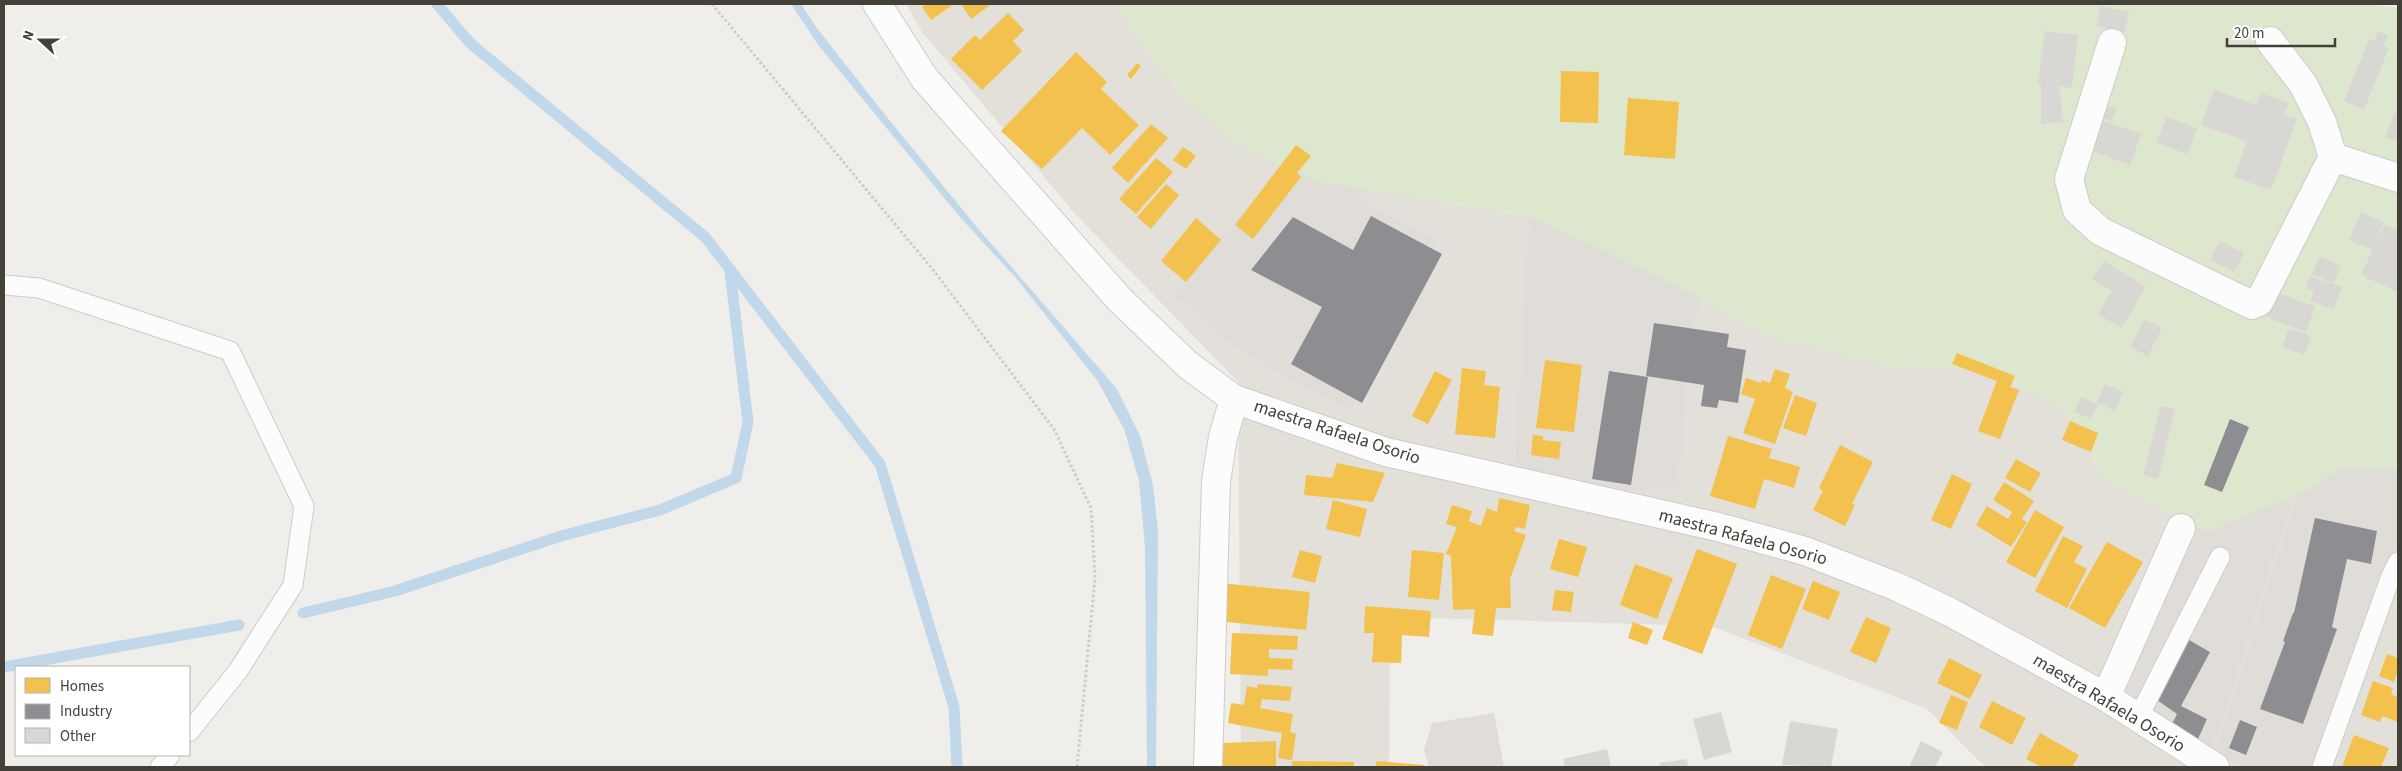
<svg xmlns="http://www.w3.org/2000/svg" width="2402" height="771" viewBox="0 0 2402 771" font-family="'Source Sans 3',sans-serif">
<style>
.residential{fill:#e3e0d9}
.industrial{fill:#e0ddd9}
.green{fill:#dde7cd}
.water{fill:#c0d8e9}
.homes{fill:#f2c14e}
.industry{fill:#8d8d92}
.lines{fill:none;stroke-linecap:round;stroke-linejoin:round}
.stream{stroke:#c0d8e9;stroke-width:11}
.building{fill:#d9d7d3}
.service-casing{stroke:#ceccc8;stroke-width:21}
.minor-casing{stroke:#ceccc8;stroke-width:30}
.path{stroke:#ceccc8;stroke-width:3;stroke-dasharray:2.5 2.5;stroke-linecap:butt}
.service{stroke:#fdfcfc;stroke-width:19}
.minor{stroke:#fdfcfc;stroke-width:28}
.labels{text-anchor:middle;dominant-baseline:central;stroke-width:5;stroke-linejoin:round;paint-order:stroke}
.street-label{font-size:18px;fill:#454038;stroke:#fff}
</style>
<rect width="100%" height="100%" fill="#f0eeea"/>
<path class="residential" d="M906,4H1115L1181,97L1439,202L1531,217L1667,281L1772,337L1891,367L1987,370L2064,408L2104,480L2301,493L2343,466L2398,469V767H1985L1927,709L1711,626L1390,617L1389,767H1241L1238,382L1077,216L922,32Z"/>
<path class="industrial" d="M1745,29L1688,365L1678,486L1626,491L1515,467L1537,89Z
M1334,105L1390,150L1360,200L1437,241L1352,409L1301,386L1232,344L1173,294Z
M2215,410L2281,492L2292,500L2213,748L2103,682Z
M2398,467V586L2395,587L2322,767H2242L2216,753L2297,496L2341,469Z
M1494,713L1504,767H1429L1424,750L1432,723Z"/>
<path class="green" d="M1115,4H2369L2398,8V469L2343,466L2301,493L2207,532L2104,480L2064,408L1987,370L1891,367L1772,337L1667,281L1531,217L1320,182L1243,149L1181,97Z"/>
<path class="water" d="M791,4H801L816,27L882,111L976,226L1117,389L1140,436L1153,485L1158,530L1156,767H1147L1145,548L1139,481L1124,429L1097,380L1016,278L959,216L819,46Z"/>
<path class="homes" d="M927,4H954L931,20L922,7Z
M961,4H987L989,6L971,19Z
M1008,13L1024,30L1013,41L1022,51L982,90L951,59L975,35L980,40Z
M1076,52L1107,82L1101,89L1139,125L1110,155L1082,128L1042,169L1001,131Z
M1137,63L1141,66L1131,79L1127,75Z
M1561,71L1599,72L1598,123L1560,122Z
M1628,98L1679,102L1675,159L1624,155Z
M1151,124L1168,138L1128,183L1112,168Z
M1296,145L1311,156L1297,173L1301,177L1253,239L1235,225Z
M1183,147L1196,156L1186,169L1173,160Z
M1156,158L1173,172L1136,214L1119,199Z
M1166,184L1179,195L1151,229L1137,217Z
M1196,218L1221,240L1186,282L1161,261Z
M1957,353L2015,376L2010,387L2019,390L2000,439L1978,431L1997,381L1952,364Z
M1545,360L1582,365L1574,432L1536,428Z
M1462,368L1486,371L1484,385L1500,387L1495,438L1455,434Z
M1775,369L1790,374L1785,388L1793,392L1775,444L1743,433L1755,399L1741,394L1746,378L1761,383V380L1770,383Z
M1435,371L1452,380L1428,424L1412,416Z
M1795,395L1817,403L1806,436L1783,428Z
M2070,421L2098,433L2091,452L2062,440Z
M1533,435L1543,436V440L1561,442L1559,459L1531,455Z
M1728,436L1772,449L1769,458L1800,467L1794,488L1764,479L1755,509L1710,496Z
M1840,445L1873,462L1852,504L1855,505L1845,526L1813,510L1823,491L1819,488Z
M2016,459L2041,473L2030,492L2005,478Z
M1337,463L1385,473L1373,502L1304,495L1306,475L1332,478Z
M1952,474L1972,484L1951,529L1931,520Z
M2004,482L2034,501L2022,519L2027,522L2011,547L1976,525L1987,506L2008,519L2012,512L1993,500Z
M1499,498L1530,505L1525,529L1516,527L1514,531L1526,535L1510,579L1511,608H1496L1493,636L1472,634L1475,609L1453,610L1451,556L1446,554L1457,527L1446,524L1452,505L1472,511L1469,521L1481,526L1487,508L1497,512Z
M1333,500L1367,509L1360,537L1326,529Z
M2035,510L2064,527L2035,578L2006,562Z
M2063,536L2083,546L2074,562L2087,569L2067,608L2035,591Z
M1559,539L1587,547L1578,577L1550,569Z
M2107,542L2143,562L2105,628L2069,608Z
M1697,549L1737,564L1702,654L1662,639Z
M1300,550L1322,556L1315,583L1292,577Z
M1412,550L1444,553L1439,600L1408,597Z
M1635,564L1673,578L1657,619L1620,605Z
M1771,575L1806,589L1782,649L1748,635Z
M1813,581L1840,592L1829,620L1802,609Z
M1221,583L1310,592L1306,630L1217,621Z
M1555,590L1574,592L1571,612L1552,610Z
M1365,606L1431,611L1429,637L1402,635L1401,663L1372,662L1374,633H1364Z
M1866,617L1891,628L1876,663L1850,652Z
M1633,622L1653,630L1647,645L1628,638Z
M1232,633L1298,636L1297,650L1269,649V658L1293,659L1292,670L1268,669V676L1230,674Z
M2387,654L2398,658V670L2394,682L2379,676Z
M1949,658L1982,675L1970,699L1937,683Z
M2373,681L2393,688L2391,694L2398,697V722L2382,716L2380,722L2361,715Z
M1258,684L1292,687L1290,701L1262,699L1260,708L1293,714L1290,732L1296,734L1292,760L1278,758L1282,733L1228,723L1231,703L1244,705L1247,686L1257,688Z
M1951,695L1968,702L1957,730L1939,723Z
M1992,701L2026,718L2012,745L1979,727Z
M2040,733L2079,755L2072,767H2041L2026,759Z
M2354,735L2389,748L2381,767H2342Z
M1276,741V767H1223L1222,743Z
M1292,761L1354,762V767H1292Z
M1376,761L1424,765V767H1376Z"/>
<path class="industry" d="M1371,216L1442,254L1362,403L1291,364L1322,307L1251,270L1293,217L1353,250Z
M1654,323L1729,334L1727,347L1746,350L1738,403L1719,400L1717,408L1701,406L1704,385L1646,376Z
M1609,371L1648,377L1631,485L1592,479Z
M2230,419L2249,427L2222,492L2204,485Z
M2315,518L2377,531L2371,564L2347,559L2332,627L2337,629L2303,724L2260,709L2285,642L2283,641L2293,613H2294Z
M2189,640L2210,652L2181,706L2207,719L2198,739L2171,726L2177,714L2157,700Z
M2240,720L2257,727L2246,755L2229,748Z"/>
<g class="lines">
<path class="stream" d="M437,4L470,43L705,237L880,464L954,707L957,767
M303,613L395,591L561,536L660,510L736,478L748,422L730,272
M4,667L239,625"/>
</g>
<path class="building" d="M2101,6L2129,12L2125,32L2096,26Z
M2045,31L2078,35L2072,88L2059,86L2063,122L2041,124V84L2038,83Z
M2378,31L2388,35L2384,46L2389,48L2364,110L2344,101L2369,40L2374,41Z
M2214,90L2257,105L2261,93L2289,103L2284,115L2297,119L2271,190L2234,177L2247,141L2201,125Z
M2106,105L2116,109L2112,121L2101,117Z
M2398,105V142L2385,137Z
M2166,117L2197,128L2187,154L2157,143Z
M2103,121L2141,134L2130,165L2092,151Z
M2361,212L2384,222L2372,250L2349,240Z
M2384,225L2398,231V292L2361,275Z
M2220,241L2244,253L2234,272L2210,260Z
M2320,257L2341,266L2333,283L2312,274Z
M2104,261L2146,287L2121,328L2098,314L2112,291L2092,279Z
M2310,276L2342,287L2334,309L2310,301L2314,291L2306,288Z
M2276,292L2315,307L2306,332L2266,317Z
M2144,319L2162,328L2148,356L2130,347Z
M2289,328L2311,337L2304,355L2282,347Z
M2105,384L2123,392L2115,411L2097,402Z
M2081,397L2098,404L2091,419L2074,412Z
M2161,406L2175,409L2158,479L2143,475Z
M1721,712L1732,752L1704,760L1693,719Z
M1790,721L1838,729L1831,767L1782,765Z
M1921,741L1943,752L1935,767H1909Z
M1607,749L1611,767H1565L1563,759Z
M1687,759L1688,767H1660L1659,763Z"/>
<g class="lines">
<defs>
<path id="service" d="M4,285L39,288L230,351L304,506L293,585L238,671L189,732
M2138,718L2220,557
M160,767L170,755
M2322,767L2391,576L2398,562"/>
<path id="minor" d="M877,4L925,79L1120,300L1188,365L1234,399L1386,452L1718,527L1805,551L1895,586L1948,611L2106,697L2215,767
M2112,43L2069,179L2077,210L2100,231L2252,305L2259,302L2333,157L2322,122L2303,84L2270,41
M2333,157L2398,178
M2106,697L2181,528
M1208,767L1216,481L1223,437L1234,399"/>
</defs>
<use href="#service" class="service-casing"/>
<use href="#minor" class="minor-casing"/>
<path class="path" d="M712,4L934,271L1054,429L1091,508L1095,578L1077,767"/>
<use href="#service" class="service"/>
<use href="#minor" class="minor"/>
</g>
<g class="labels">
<g class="street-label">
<text transform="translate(1337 432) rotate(18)">maestra Rafaela Osorio</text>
<text transform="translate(1743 537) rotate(15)">maestra Rafaela Osorio</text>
<text transform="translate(2109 703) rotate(31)">maestra Rafaela Osorio</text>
</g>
</g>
<rect width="2402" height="771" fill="none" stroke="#454038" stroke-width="10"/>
<rect x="15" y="666" width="175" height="90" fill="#ffffff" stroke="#b5b3af"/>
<rect x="25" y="678" width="25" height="15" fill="#f2c14e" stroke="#b5b3af"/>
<text x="60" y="691" font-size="15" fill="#454038">Homes</text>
<rect x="25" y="704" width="25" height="15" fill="#8d8d92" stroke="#b5b3af"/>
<text x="60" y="716" font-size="15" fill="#454038">Industry</text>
<rect x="25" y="728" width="25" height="15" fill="#d9d7d3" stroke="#b5b3af"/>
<text x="60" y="741" font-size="15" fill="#454038">Other</text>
<g transform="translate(40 40) rotate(291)" stroke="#ffffff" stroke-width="4" paint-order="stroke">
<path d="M0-4L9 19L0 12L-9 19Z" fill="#454038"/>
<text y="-8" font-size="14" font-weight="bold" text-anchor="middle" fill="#454038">N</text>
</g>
<path d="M2227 38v8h108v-8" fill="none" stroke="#454038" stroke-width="2.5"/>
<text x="2234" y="38" font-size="15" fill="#454038" stroke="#ffffff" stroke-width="4" paint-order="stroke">20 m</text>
</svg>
